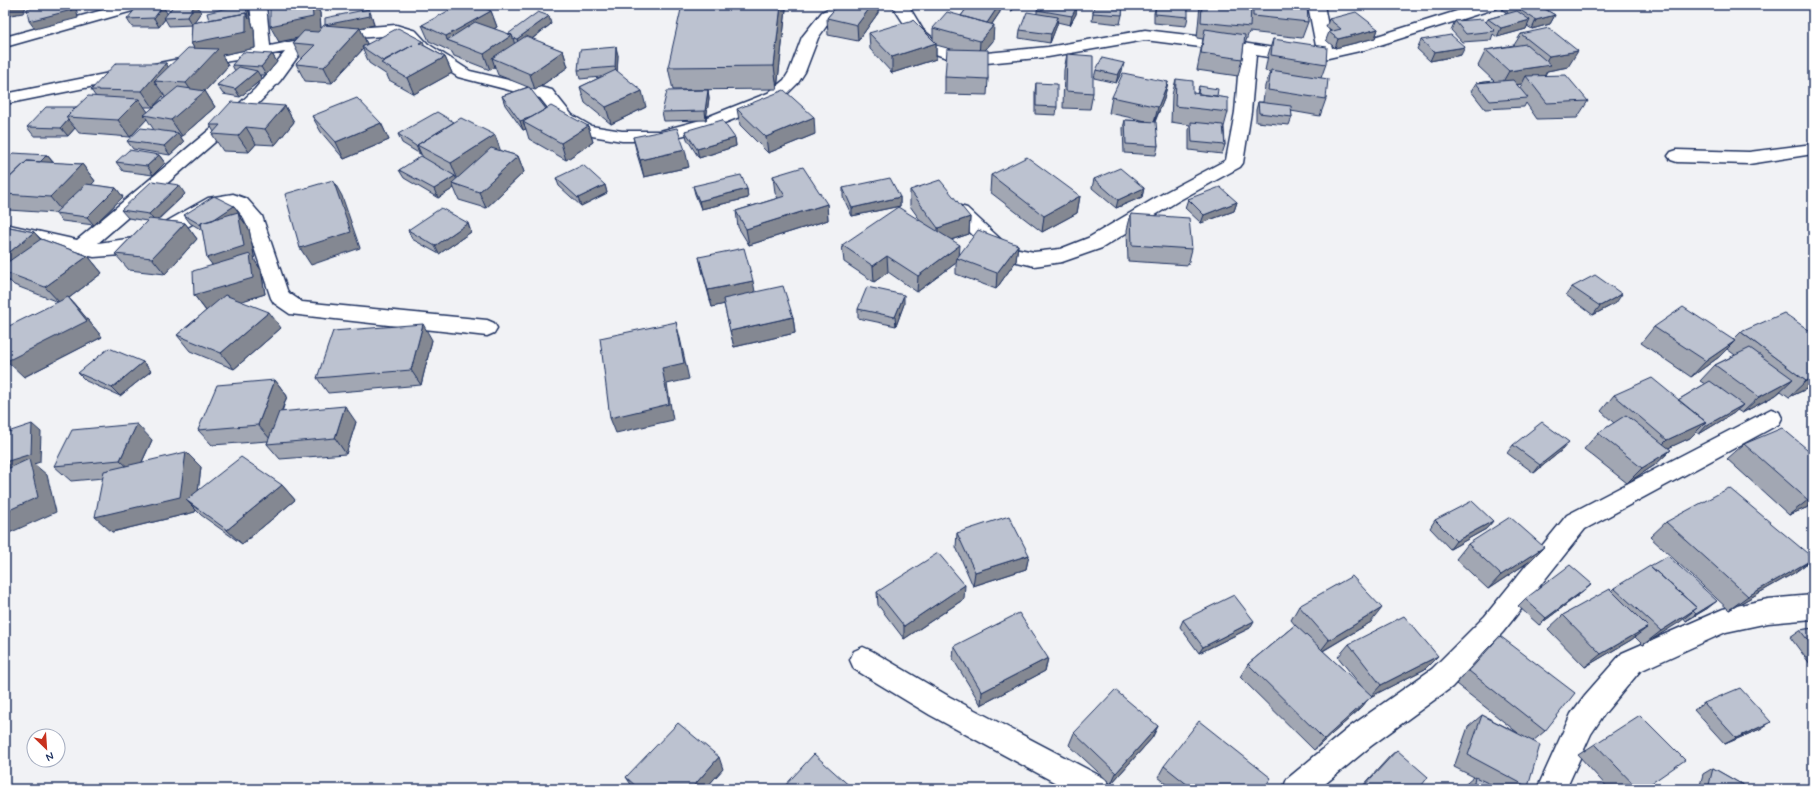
<svg xmlns="http://www.w3.org/2000/svg" width="1818" height="794" viewBox="0 0 1818 794" font-family="Mynerve,sans-serif">
<style>
.lines{fill:none;stroke-linecap:round;stroke-linejoin:round}
.minor-casing{stroke:#1b2f5e;stroke-width:3}
.minor{fill:#fff;fill-rule:evenodd}
.wall{fill:#a2a7b3;stroke:#1b2f5e;fill-rule:evenodd}
.shaded-wall{fill:#848892;stroke:#1b2f5e}
.building{fill:#bcc2d0;stroke:#1b2f5e}
</style>
<rect width="100%" height="100%" fill="#f1f2f5"/>
<filter id="ink" filterUnits="userSpaceOnUse"><feTurbulence type="fractalNoise" baseFrequency=".025" numOctaves="2"/><feDisplacementMap in="SourceGraphic" scale="8" xChannelSelector="R" yChannelSelector="G"/><feConvolveMatrix kernelMatrix="1 2 1 2 8 2 1 2 1" color-interpolation-filters="sRGB"/></filter>
<g filter="url(#ink)">
<g class="lines">
<defs>
<path id="minor" d="M121,5H146L143,8L5,47V37Z
M250,5H266L270,46L356,28L396,25L416,31L428,44L470,71L552,90L572,115L591,126L622,131H660L697,121L768,93L784,80L789,72L802,37L822,12L835,5H855L852,8L832,18L818,38L805,72L798,83L780,101L709,129L660,141H622L580,134L560,123L540,98L458,77L416,50L406,37L396,35L356,38L304,48L280,81L252,110L98,243L134,238L148,232L208,198L233,194L247,199L262,216L287,290L289,293L302,302L487,320L494,323L497,328L494,333L487,336L290,314L274,303L271,298L244,218L231,206L219,208L162,242L146,249L121,255L94,257L5,236V224L77,240L226,116L255,89L285,52L174,70L5,104V94L174,60L255,48Z
M892,5H908L923,30L942,46L963,53L976,54L1048,47L1145,30L1205,37L1293,51H1317L1308,5H1324L1332,48L1355,43L1476,5H1500L1497,8L1364,50L1315,61H1293L1256,55L1251,112L1243,163L1240,167L1178,201L1102,248L1062,262L1034,266L996,257L953,216L951,212L953,208L960,206L967,208L1009,247L1034,252L1060,249L1088,238L1164,193L1226,160L1235,112L1240,52L1145,40L1048,57L976,64L961,63L930,52L912,36Z
M1813,144V154L1749,164L1677,162L1671,160L1668,156L1671,152L1677,150L1749,152Z
M1771,409L1779,412L1782,418L1779,424L1585,529L1503,632L1452,687L1371,746L1319,789H1283L1287,779L1351,726L1432,669L1485,616L1567,515Z
M1813,595V619L1768,623L1726,632L1640,671L1605,713L1591,734L1566,789H1537L1571,714L1585,695L1622,653L1723,609L1768,599Z
M863,647L872,651L950,697L1106,779L1110,789H1067L930,715L854,669L850,660L854,651Z"/>
</defs>
<use href="#minor" class="minor-casing"/>
<use href="#minor" class="minor"/>
</g>
<path class="wall" d="M174,5H197L201,12L193,23L209,20L224,9L222,5H246L249,12L253,27L254,29L255,48L222,55L228,66L205,91L215,107L182,136H180L184,142L170,155L133,149L127,141L154,130L147,119L130,137L79,133L75,128L68,136H34L27,127L76,107L96,97L91,90L166,63L168,67L194,48L191,43L192,24V25L169,26L165,19L159,27H132L127,19L168,13ZM164,95L165,97L148,112L144,107H153Z
M269,5H316L320,13L321,28L372,17L374,25L358,28H360L367,44L425,46L445,57L452,73L414,94L389,80L387,75L369,63L363,49L332,83L305,81L296,64L301,59L293,43L297,38L279,42Z
M838,5H878V13L858,41L828,35L827,18Z
M969,5H1016L1012,11L1000,9V12L992,24L993,41L985,50L988,79L987,95L945,94V77L951,49L936,45V59L892,73L870,49L869,33L933,40V28L961,16Z
M1094,5H1123L1122,15L1120,24L1092,21Z
M1156,5L1188,17L1186,26L1154,23V13Z
M1200,5H1308L1309,9L1307,13L1308,22L1302,38L1249,32L1245,44L1244,43L1242,59L1238,76L1197,70L1203,39L1197,38Z
M1382,5H1399L1385,8Z
M1504,5H1538L1555,15L1550,24L1532,29L1527,26L1526,29L1497,37L1493,34L1491,40L1462,42L1451,30L1455,21L1486,22L1488,19L1508,13L1502,10Z
M1077,6L1076,14L1070,25L1057,22V25L1050,43L1019,38L1020,30L1037,13V10Z
M786,9L777,89L673,90L668,67Z
M491,11L497,27L494,29L508,34L551,24L532,39L563,51L568,67L535,90L529,88L546,109L588,126L593,142L566,160L529,139L526,129L523,130L505,105L502,96L528,87L498,75L495,67L490,70L454,56L452,52L429,41L422,25Z
M1329,19L1378,29L1375,38L1335,48L1326,40L1329,32L1331,31L1326,27Z
M1521,34L1568,67L1547,71L1545,75L1588,101L1577,118L1537,119L1526,103L1524,107L1485,109L1471,91L1476,83L1494,81L1478,66L1486,50L1514,45ZM1522,84L1520,88L1517,85Z
M1273,39L1326,64L1321,78L1326,99L1320,116L1291,111L1292,117L1289,125L1256,122V110L1258,102H1263L1265,86L1270,72L1265,71L1268,55Z
M1421,40L1461,55L1430,61L1417,49Z
M272,54L277,62L266,75H260L262,79L240,97L223,94L217,85L235,71L232,65Z
M1067,54L1093,93L1090,109L1063,108L1064,70Z
M618,55L617,71L646,107L611,124L585,103L580,87L601,77L580,79L578,70Z
M1096,70L1122,71L1116,83L1094,78Z
M1176,79L1193,93L1197,94L1199,86L1217,96L1228,112L1224,127L1225,145L1222,154L1189,150V130L1190,125L1171,122L1172,95Z
M1168,82L1164,99L1155,122L1158,146L1156,155L1124,153L1123,128L1125,120L1146,121L1109,113L1112,97Z
M1036,83L1057,107L1056,115L1035,114V92Z
M708,90L709,98L706,120L664,121L662,112Z
M285,106L294,122L275,145L256,144L249,152L223,151L212,134L214,132L210,125Z
M737,109L815,134L768,153L740,125Z
M312,116L381,123L389,140L344,159L321,132Z
M685,131L735,138L736,146L699,158L687,139Z
M398,134L501,151L518,156L524,172L486,208L459,200L454,188L438,198L404,178L399,170L423,157L421,154H420L402,143Z
M633,137L689,167L644,177L637,154Z
M47,155L54,163L82,164L95,181L91,185L116,188L123,197L94,225L62,221L55,213L8,210L5,206V161Z
M159,155L165,163L153,175L123,171L116,162Z
M991,175L1080,196L1077,213L1042,232L990,192Z
M773,176L827,204L828,220L749,245L738,227L736,211L778,198L775,193Z
M556,178L605,185L607,193L581,206L559,186Z
M1094,179L1144,188L1142,197L1116,208L1092,188Z
M693,186L747,189L748,198L701,209L695,194Z
M843,188L900,197V206L852,216L843,197Z
M910,190L970,217L969,234L951,240L959,255L1018,245L1016,261L996,289L956,274V263L917,292L888,272L874,282L844,262L842,245L920,220L910,206Z
M185,194L158,220L185,223L197,239L165,274L129,270L115,254L147,221L128,218L121,210Z
M1188,199L1237,202L1234,211L1201,223L1185,208Z
M234,206L240,214L239,215L249,229L255,261L261,270L265,294L241,301L281,328L234,369L190,351L177,335L206,311L194,295L212,265L202,230L190,223L184,215Z
M1131,214L1192,249L1188,265L1128,261L1127,230Z
M5,226L34,232L41,239L88,256L102,273L69,298L83,314L102,337L24,377L58,302L14,285L10,281L6,284H5Z
M408,230L471,232L439,254L412,239Z
M699,257L755,292L793,317L795,333L734,347L724,304L712,307L703,274Z
M1572,287L1616,303L1593,315L1566,295Z
M904,304L896,326L858,318V309Z
M1654,327L1733,340L1741,332L1813,386L1789,397L1781,391L1776,395L1742,413L1737,410L1734,413L1699,434L1696,432L1690,438L1668,448L1671,450L1655,465L1627,483L1584,449L1598,433L1614,423L1601,411L1614,395L1678,400L1705,384L1700,381L1715,365L1735,355L1727,349L1719,357L1691,377L1641,343Z
M432,340L421,385L328,393L317,378Z
M143,362L151,371L120,396L86,381L78,373Z
M275,380L287,396L282,412L356,422L346,454L280,459L267,444L268,441L212,445L198,430Z
M152,440L142,462L201,467L198,491L282,485L295,500L242,544L201,515L196,510L195,512L112,532L103,478L71,481L54,466Z
M1744,444L1813,454V505L1789,515L1727,459Z
M1513,445L1562,450L1534,473L1507,453Z
M1435,520L1493,521L1486,529L1450,549L1430,528Z
M1666,522L1813,559L1794,573L1729,610L1650,537Z
M957,533L1029,555L1026,569L973,586L956,547Z
M1468,544L1530,561L1488,589L1456,559Z
M1614,588L1708,608L1686,621L1684,618L1643,645L1635,637L1631,640L1585,667L1548,629L1563,615L1611,591Z
M1584,591L1539,625L1518,606L1525,599Z
M877,592L964,599L904,639L878,605Z
M1299,606L1371,622L1323,651L1361,686L1338,657L1349,644L1425,669L1370,697L1361,708L1314,750L1240,677L1248,664L1295,625L1291,620Z
M1183,620L1250,628L1199,653L1180,627Z
M1813,628V668L1790,637L1800,630Z
M1500,636L1545,731L1533,741L1528,787L1526,789H1460L1461,788L1474,777L1454,767L1468,727L1482,715L1518,733L1456,684L1486,650Z
M954,646L1048,658L1045,671L981,705L953,659Z
M1704,703L1771,722L1760,729L1725,744L1694,710Z
M1158,726L1152,738L1111,784L1069,745L1074,733Z
M1595,744L1643,789H1609L1578,755Z
M1397,750L1419,789H1360L1390,756Z
M1164,766L1263,789H1173L1158,777Z
M1713,768L1750,789H1699L1703,774Z
M723,769L705,789H634L626,777Z
M1813,785V789H1808Z"/>
<path class="shaded-wall" d="M17,5H27L23,13L5,16V7Z
M71,5H75L76,6L78,18L35,29L29,21Z
M195,5H197L201,12L192,25L187,17Z
M222,5H241L224,9Z
M246,5L249,12L253,27L254,29L255,48L222,55L228,66L205,91L215,107L182,136L171,120L196,98L186,83L201,59L191,43Z
M312,5H316L320,13L321,33L279,42L270,26Z
M781,5H785L786,9L777,89L774,66Z
M872,5H878V13L858,41L857,25Z
M999,5H1000V12L985,34V26Z
M1012,5H1016L1012,11Z
M1386,5H1399L1385,8Z
M163,6L168,15L164,18L165,19L159,27L154,18Z
M1077,6L1076,14L1070,25L1072,16Z
M369,9L372,17L374,25L330,34L325,25Z
M491,11L497,27L464,46L447,40L446,36Z
M1555,15L1550,24L1532,29L1536,20Z
M549,16L551,24L520,48L517,39Z
M1058,17L1057,25L1050,43L1051,34Z
M1530,20L1526,29L1497,37L1501,28Z
M994,25L993,41L979,57L980,41Z
M360,28L367,44L362,47L363,49L332,83L324,67Z
M1378,29L1375,38L1335,48L1338,39Z
M512,35L517,52L492,58L495,67L490,70L484,54Z
M423,41L429,57L419,43Z
M936,43V59L892,73V57Z
M413,45L385,65L383,61Z
M616,47L618,55L617,76L615,67Z
M1465,47L1461,55L1430,61L1434,52Z
M563,51L568,67L535,90L530,74Z
M1578,51L1568,67L1547,71L1542,81L1526,76L1522,84L1500,87L1509,71L1543,66L1549,56Z
M272,54L277,62L266,75L261,67Z
M445,57L452,73L414,94L407,78Z
M166,63L176,80L154,81L164,95L153,107L142,91Z
M1124,63L1122,71L1116,83L1118,75Z
M257,71L262,79L240,97L235,89Z
M1168,82L1164,99L1154,123L1158,107Z
M708,90L709,98L706,120L705,111Z
M642,91L646,107L611,124L606,107Z
M139,99L150,115H144L147,119L130,137L118,120Z
M285,106L294,122L275,145L265,129Z
M548,112L523,122L526,129L523,130L520,121Z
M814,117L815,134L768,153L766,137Z
M68,120L75,128L68,136L61,128Z
M381,123L389,140L344,159L336,142Z
M588,126L593,142L566,160L561,143Z
M246,127L256,144L249,152L238,136Z
M178,133L184,142L170,155L164,146Z
M495,135L501,152L458,180L451,163Z
M735,138L736,146L699,158L697,149Z
M417,145L421,154H420L416,146Z
M685,150L689,167L644,177L640,160Z
M47,155L54,164L19,183Z
M159,155L165,163L153,175L147,166Z
M518,156L524,172L486,208L479,192Z
M82,164L95,181L64,214L50,197Z
M455,176L459,184L452,183L454,188L438,198L434,189Z
M333,180L342,196L360,248L311,265L300,248Z
M179,185L185,194L155,222L149,214Z
M605,185L607,193L581,206L578,198Z
M116,188L123,197L94,225L87,217Z
M1144,188L1142,197L1116,208L1118,200Z
M747,189L748,198L701,209L699,201Z
M1080,196L1077,213L1042,232L1044,216Z
M900,197V206L852,216V208Z
M1237,202L1234,211L1201,223L1204,215Z
M827,204L828,220L749,245L746,229Z
M234,206L240,214L239,215L249,229L255,261L261,270L265,294L207,312L194,295L219,274L207,258L203,226Z
M970,217L969,234L938,244V228Z
M185,223L197,239L165,274L152,258Z
M468,223L471,232L439,254L435,246Z
M34,232L49,249L5,272V256Z
M960,245L959,259L957,258L956,263L917,292L918,276Z
M1018,245L1016,261L996,289L997,273Z
M88,256L102,273L69,298L83,314L102,337L24,377L7,361L61,304L45,287Z
M887,256L888,272L874,282L873,266Z
M5,276L10,281L6,284L5,283Z
M753,281L756,297L712,307L708,290Z
M1622,294L1616,303L1593,315L1600,306Z
M904,295V304L896,326L895,317Z
M269,312L281,328L234,369L221,353Z
M793,317L795,333L734,347L730,331Z
M676,322L680,338L689,379L667,384L673,420L616,433L610,418Z
M423,324L432,340L421,385L411,370Z
M1735,341L1719,357L1691,377L1706,361Z
M143,362L151,371L120,396L112,388Z
M1813,378V386L1789,397L1806,381Z
M1793,379L1776,395L1742,413L1759,397Z
M275,380L287,396L271,440L258,425Z
M1743,405L1734,413L1699,434L1707,425Z
M345,406L356,422L346,454L335,438Z
M1706,422L1690,438L1651,456L1667,440Z
M32,424L41,432L40,462L34,464L47,475L56,512L7,534L5,532V462Z
M137,424L152,440L136,475L120,460Z
M1569,442L1562,450L1534,473L1540,465Z
M1671,450L1655,465L1627,483L1642,468Z
M186,452L201,467L196,508L186,500L196,510L195,512L112,532L95,517Z
M282,485L295,500L242,544L227,530Z
M1813,498V505L1789,515L1808,500Z
M1493,521L1486,529L1450,549L1456,541Z
M1544,547L1530,561L1488,589L1501,575Z
M1029,555L1026,569L973,586L975,572Z
M1813,559L1794,573L1729,610L1748,596Z
M1592,584L1584,591L1539,625L1546,618Z
M965,585L964,599L904,639V626Z
M1717,601L1708,608L1686,621L1696,614Z
M1382,608L1371,622L1319,653L1329,640Z
M1697,608L1680,622L1643,645L1661,631Z
M1254,621L1250,628L1199,653L1203,647Z
M1648,627L1631,640L1585,667L1601,654Z
M1438,656L1425,669L1370,697L1361,708L1314,750L1324,739L1371,696L1381,685Z
M1048,658L1045,671L981,705L982,692Z
M1771,722L1760,729L1725,744L1736,738Z
M1158,726L1152,738L1111,784L1116,773Z
M719,757L723,769L705,789H691Z"/>
<path class="building" d="M5,5H17L5,7Z
M42,5H71L72,10L29,21L27,9Z
M174,5H195L187,17L164,18Z
M239,5H245L249,19L246,13L209,20L207,13Z
M270,5H312L313,17L270,26Z
M459,5H478L491,11L446,36L422,25Z
M682,5H781L774,66L668,67Z
M838,5H872L857,25L827,18Z
M969,5H999L987,23L961,16Z
M1040,5H1073L1077,6L1072,16L1037,10Z
M1094,5H1123L1122,15L1093,13Z
M1156,5L1188,8V17L1155,14Z
M1202,5H1251L1250,27L1201,22Z
M1253,5H1307L1308,22L1253,16Z
M1512,5H1538L1555,15L1536,20Z
M163,6L154,18L127,19L137,7Z
M369,9L370,16L325,25V18Z
M1517,11L1530,20L1501,28L1488,19Z
M538,12L549,16L517,39L513,38L512,35L508,34Z
M947,12L994,25L980,41L933,28Z
M1027,12L1058,17L1051,34L1020,30Z
M1356,12L1378,29L1338,39L1329,32L1341,29L1329,19Z
M246,13V32L191,43L192,23Z
M1483,19L1495,31L1466,34L1455,21Z
M913,20L936,43L892,57L869,33Z
M475,22L512,35L484,54L447,40Z
M324,25L360,28L324,67L296,64L315,45L293,43L304,31L318,32Z
M398,28L423,41L419,43L445,57L407,78L381,63L413,45L383,61L362,47Z
M1549,28L1578,51L1549,56L1521,34Z
M1205,29L1245,35L1242,59L1201,53Z
M1451,35L1465,47L1434,52L1421,40Z
M526,36L563,51L530,74L492,58Z
M1273,39L1327,47L1326,64L1271,55Z
M1526,44L1551,65L1509,71L1486,50Z
M616,47L615,67L578,70L580,50Z
M188,48L218,49L186,83L154,81Z
M947,49L988,50V79L945,77Z
M243,52L272,54L261,67L232,65Z
M1067,54L1093,56V93L1066,91Z
M1102,58L1124,63L1118,75L1096,70Z
M116,63H166L142,91L91,90Z
M239,67L257,71L235,89L217,85Z
M616,70L642,91L606,107L580,87Z
M1271,70L1328,79L1326,99L1268,90Z
M1123,73L1168,82L1158,107L1112,97Z
M1566,75L1588,101L1547,103L1526,76Z
M1176,79L1193,81V93L1228,98V112L1175,106Z
M1513,80L1528,98L1490,101L1476,83Z
M1036,83L1057,84V107L1036,106Z
M1199,86L1218,89L1217,96L1198,94Z
M178,87L205,91L171,120L144,115Z
M529,87L546,109L532,117L520,121L502,96Z
M708,90L705,111L662,112L667,91Z
M784,90L814,117L766,137L737,109Z
M88,96L139,99L118,120L66,117Z
M357,98L381,123L336,142L312,116Z
M231,102L285,106L265,129L246,127L238,136L212,134L220,125H210Z
M1258,102L1291,106L1292,117L1259,113Z
M551,106L588,126L561,143L523,122Z
M46,107H76L66,117L68,120L61,128L27,127Z
M437,112L454,122L417,145H418L416,146L398,134Z
M461,118L495,135L451,163L417,145Z
M722,120L735,138L697,149L685,131Z
M1125,120L1156,122L1158,146L1126,144Z
M1191,122L1223,125L1225,145L1192,142Z
M141,128L178,133L164,146L127,141Z
M677,128L685,150L640,160L633,137Z
M491,148L518,156L479,192L452,183Z
M129,150L159,155L147,166L116,162Z
M13,153L47,155L40,162L27,161L5,182V161Z
M421,156L455,176L434,189L399,170Z
M1027,157L1080,196L1044,216L991,175Z
M27,161L82,164L50,197L5,194V182Z
M583,165L605,185L578,198L556,178Z
M803,167L827,204L746,229L736,211L785,196L773,176Z
M1120,168L1144,188L1118,200L1094,179Z
M741,175L747,189L699,201L693,186Z
M890,178L900,197L852,208L843,188Z
M333,180L351,232L300,248L285,194Z
M940,180L970,217L938,228L910,190Z
M152,181L179,185L149,214L121,210Z
M86,184L116,188L87,217L55,213Z
M1220,187L1237,202L1204,215L1188,199Z
M214,196L234,206L213,220L201,223V225L184,215Z
M898,207L960,245L918,276L887,256L873,266L842,245Z
M441,208L468,223L435,246L408,230Z
M238,212L244,246L207,258L201,223Z
M1131,214L1189,218L1192,249L1132,245Z
M149,219L185,223L152,258L115,254Z
M5,226L34,232L5,256Z
M978,230L1018,245L997,273L957,258Z
M41,239L88,256L45,287L5,272V264Z
M744,248L753,281L708,290L699,257Z
M250,254L253,278L194,295L193,271Z
M1595,275L1622,294L1600,306L1572,287Z
M783,286L793,317L730,331L723,299Z
M867,287L904,295L895,317L858,309Z
M225,295L269,312L221,353L177,335Z
M68,297L87,321L7,361L5,358V328Z
M1683,307L1735,341L1706,361L1654,327Z
M1784,313L1813,333V378L1806,381L1741,332Z
M676,322L684,363L662,368L669,404L610,418L600,338Z
M423,324L411,370L317,378L333,331Z
M109,348L143,362L112,388L78,373Z
M1750,348L1793,379L1759,397L1715,365Z
M1652,378L1706,422L1667,440L1614,395Z
M275,380L258,425L198,430L217,385Z
M1710,381L1743,405L1707,425L1704,424L1706,422L1678,400Z
M345,406L335,438L267,444L279,412Z
M1626,415L1671,450L1642,468L1598,433Z
M1542,422L1569,442L1540,465L1513,445Z
M32,424L31,454L5,462V433Z
M137,424L120,460L54,466L72,430Z
M1782,428L1813,454V498L1808,500L1744,444Z
M186,452L180,497L95,517L104,471Z
M241,457L282,485L227,530L186,500Z
M29,459L38,497L5,512V470Z
M1729,488L1813,558V559L1748,596L1666,522Z
M1472,501L1493,521L1456,541L1435,520Z
M1009,516L1029,555L975,572L957,533Z
M1510,517L1544,547L1501,575L1468,544Z
M938,553L965,585L904,626L877,592Z
M1668,556L1717,601L1696,614L1693,611L1697,608L1650,566Z
M1570,565L1592,584L1546,618L1525,599Z
M1650,566L1697,608L1661,631L1614,588Z
M1352,576L1382,608L1329,640L1299,606Z
M1610,589L1648,627L1601,654L1563,615Z
M1234,595L1254,621L1203,647L1183,620Z
M1019,613L1048,658L982,692L954,646Z
M1404,616L1438,656L1381,685L1349,644Z
M1295,625L1372,696L1324,739L1248,664Z
M1813,628V647L1800,630Z
M1500,636L1575,693L1545,731L1469,671Z
M1740,688L1771,722L1736,738L1704,703Z
M1115,690L1158,726L1116,773L1074,733Z
M1482,715L1540,745L1528,787L1468,755Z
M1640,715L1685,760L1643,789H1638L1595,744Z
M1199,721L1271,778L1263,789H1193L1164,766Z
M678,723L719,757L691,789H639L626,777Z
M1397,750L1428,777L1419,789H1361Z
M814,754L853,789H782Z
M1713,768L1750,789H1708Z
M1475,777L1501,789H1473Z"/>
</g>
<rect width="1818" height="794" fill="none" stroke="#fff" stroke-width="20"/>
<rect x="10" y="10" width="1798" height="774" fill="none" stroke="#1b2f5e" stroke-width="1.5" filter="url(#ink)"/>
<g transform="translate(46 748) rotate(155)"><circle r="19" fill="#ffffff" stroke="#a4acbf"/>
<path d="M0-3L7 15L0 10L-7 15Z" fill="#c8321e"/>
<text y="-6" font-size="11" font-weight="bold" text-anchor="middle" fill="#1b2f5e">N</text>
</g>
</svg>
